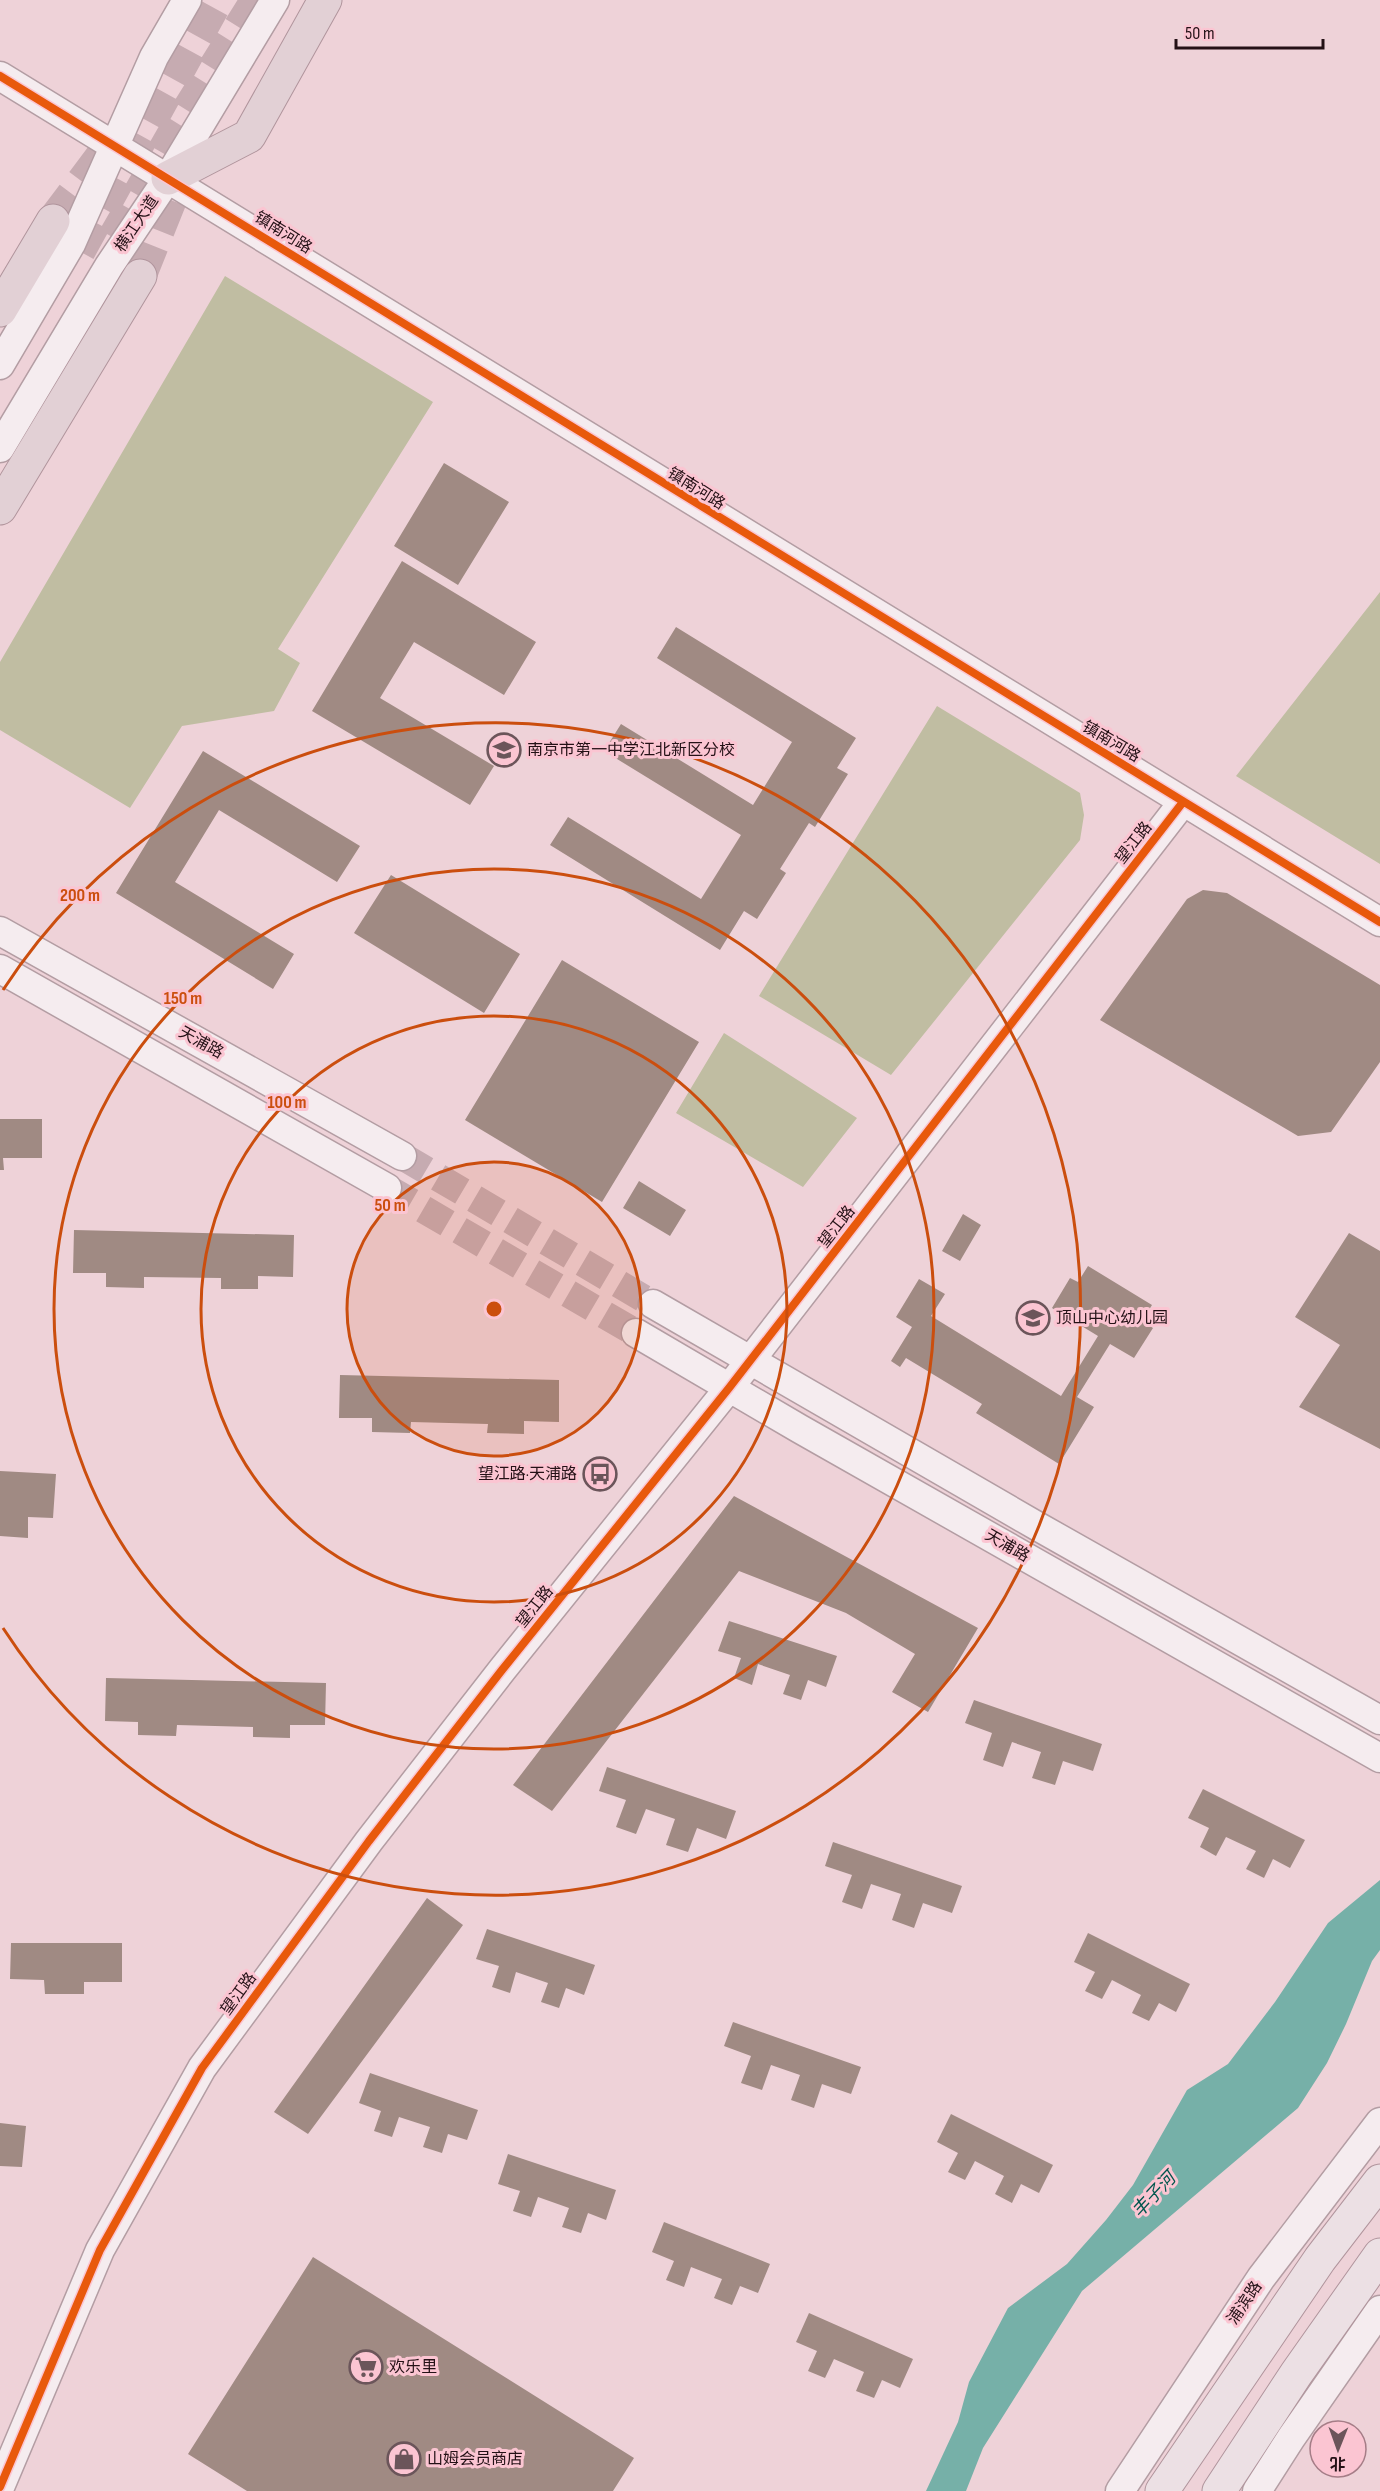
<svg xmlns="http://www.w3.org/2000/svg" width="1380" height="2491" viewBox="0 0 1380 2491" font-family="'Sofia Sans Condensed','Noto Sans SC',sans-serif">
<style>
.green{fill:#c0bda2}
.water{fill:#76b0a8}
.building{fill:#a08a83}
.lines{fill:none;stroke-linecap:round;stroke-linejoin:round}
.secondary-tunnel{stroke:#c6abb1;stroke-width:28;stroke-dasharray:28 14;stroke-linecap:butt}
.highway-tunnel{stroke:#c6abb1;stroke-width:33;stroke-dasharray:33 16;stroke-linecap:butt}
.secondary-casing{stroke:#b39da3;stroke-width:31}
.primary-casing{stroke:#b0949c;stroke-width:35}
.highway-casing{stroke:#b0949c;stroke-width:35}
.secondary{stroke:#f5ecef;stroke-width:28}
.primary{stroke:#ece0e4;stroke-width:33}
.highway{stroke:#e2d0d5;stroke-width:33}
.cycleway-casing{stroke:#fbc5d2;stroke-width:11}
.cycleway{stroke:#e8590c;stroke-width:8}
.ring{fill:none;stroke:#cb4e0e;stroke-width:3}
.labels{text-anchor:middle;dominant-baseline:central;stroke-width:6;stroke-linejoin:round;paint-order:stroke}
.street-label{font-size:16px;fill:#241116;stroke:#fbc5d2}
.poi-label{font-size:16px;fill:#241116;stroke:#fbc5d2;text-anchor:start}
.water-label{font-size:18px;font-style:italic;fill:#00564d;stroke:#fbc5d2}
.centre{fill:#cb4e0e;stroke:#fbc5d2;stroke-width:3}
.ring-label{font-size:18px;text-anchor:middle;font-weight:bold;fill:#cb4e0e;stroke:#fbc5d2;stroke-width:6;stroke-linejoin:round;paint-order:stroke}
</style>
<rect width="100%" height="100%" fill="#eed2d8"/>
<path class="green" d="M225,276L433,402L278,649L300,663L274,711L182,726L130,808L0,730V662Z
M1380,592V864L1236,776Z
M937,706L1080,793L1084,815L1080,840L891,1075L759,996Z
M724,1033L857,1118L803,1187L676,1113Z"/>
<path class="water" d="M1380,1880V1950L1372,1961L1346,2024L1327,2063L1298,2108L1082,2291L983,2448L966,2491H926L958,2422L969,2382L1008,2308L1067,2264L1106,2220L1133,2185L1187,2090L1228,2064L1275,2002L1328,1923Z"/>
<path class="building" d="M444,463L509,502L458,585L394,546Z
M402,561L536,642L504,695L414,642L380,698L494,766L470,805L312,711Z
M676,627L856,738L837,768L848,774L815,827L809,823L780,869L786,873L757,919L744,911L720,950L550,845L568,817L701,899L741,835L604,751L621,724L753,805L792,742L657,658Z
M203,751L360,846L337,882L219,810L175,882L294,954L273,989L116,893Z
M391,875L520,954L484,1013L354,933Z
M1203,890L1227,893L1380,985V1062L1331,1132L1298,1136L1100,1020L1187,899Z
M562,960L699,1042L602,1202L465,1120Z
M0,1119H42V1158H3L4,1170H0Z
M639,1181L686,1210L670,1236L623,1208Z
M963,1214L981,1225L960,1261L942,1251Z
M74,1230L294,1235L293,1277L258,1276V1289H221V1278L144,1277V1288L106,1287V1273H73Z
M1349,1233L1380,1251V1449L1299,1407L1340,1345L1295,1317Z
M1088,1266L1152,1305L1142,1321L1153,1328L1134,1358L1110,1344L1077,1397L1094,1407L1059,1464L976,1413L982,1404L906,1358L900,1367L891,1361L912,1327L896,1317L919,1279L945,1294L931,1316L1061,1396L1098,1336L1052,1308L1070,1278L1078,1282Z
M340,1375L559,1380V1422L524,1421V1434L487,1433L488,1424L411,1422L410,1433L372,1432V1418H339Z
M0,1471L56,1474L53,1518L28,1517V1538L0,1536Z
M734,1496L978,1628L928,1712L892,1692L915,1654L846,1613L739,1571L552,1811L513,1785Z
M729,1621L837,1656L826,1687L808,1680L801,1700L783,1694L790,1675L758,1664L752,1685L734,1678L741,1658L718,1651Z
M106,1678L326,1683L325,1725H290V1738L253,1737V1727L177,1725L176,1736L138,1735V1722L105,1721Z
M974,1700L1102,1744L1093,1771L1063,1761L1055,1785L1032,1778L1041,1752L1012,1742L1003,1767L983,1760L992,1733L965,1723Z
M607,1767L736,1811L726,1839L697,1828L688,1852L666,1845L675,1819L646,1809L636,1834L616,1827L626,1800L599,1791Z
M1203,1789L1305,1840L1290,1868L1273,1859L1264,1878L1246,1869L1256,1851L1226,1837L1216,1856L1200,1847L1209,1828L1188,1818Z
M833,1842L962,1886L952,1913L923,1903L914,1928L892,1920L901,1894L871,1884L862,1909L842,1902L852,1875L825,1866Z
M427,1898L463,1925L308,2134L274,2112Z
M487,1929L595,1965L584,1995L566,1988L559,2008L541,2002L548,1983L516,1972L510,1993L492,1987L499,1966L476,1959Z
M1088,1933L1190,1984L1176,2012L1159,2003L1149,2021L1132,2013L1141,1995L1112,1980L1102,1999L1085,1991L1095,1972L1074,1962Z
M11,1943H122V1982H84V1994H45L44,1980L10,1979Z
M733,2022L861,2067L851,2094L822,2084L814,2108L791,2100L800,2075L771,2065L762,2090L741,2083L751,2056L724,2046Z
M370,2073L478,2110L467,2140L448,2134L442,2153L423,2147L430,2127L399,2117L392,2137L374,2131L381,2111L359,2103Z
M951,2114L1053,2165L1039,2193L1021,2184L1012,2203L995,2194L1004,2176L975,2161L965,2180L948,2172L958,2153L937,2142Z
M0,2123L26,2126L22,2167L0,2166Z
M508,2154L616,2190L606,2220L588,2213L581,2233L562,2227L569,2208L538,2197L531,2217L513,2211L520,2191L498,2184Z
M664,2222L770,2264L758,2293L740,2286L732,2305L714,2298L722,2279L691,2267L684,2287L666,2280L674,2261L652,2252Z
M313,2257L634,2458L613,2491H247L188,2454Z
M809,2313L913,2359L900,2388L882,2380L874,2398L856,2391L864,2372L834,2359L825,2378L808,2371L817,2351L796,2342Z"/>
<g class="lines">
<path class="secondary-tunnel" d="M402,1156L653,1304
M387,1188L636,1333"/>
<path class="highway-tunnel" d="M53,221L111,144
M114,238L177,128L257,0
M79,251L217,0
M140,276L187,158"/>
<defs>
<path id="secondary" d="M0,76L1380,922
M0,365L71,244L154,57L187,0
M0,448L109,266L168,178L275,0
M0,931L402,1156
M0,969L387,1188
M653,1304L1037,1526L1380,1720
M636,1333L800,1429L1380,1758
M0,2487L100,2250L202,2068L369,1841L502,1670L729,1388L1183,802
M1120,2491L1261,2278L1380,2122
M1257,2491L1291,2438L1380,2310"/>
<path id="primary" d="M1162,2491L1320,2259L1380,2181
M1219,2491L1296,2374L1380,2255"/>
<path id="highway" d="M168,178L249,136L325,0
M0,310L53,221
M0,508L140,276"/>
</defs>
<use href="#secondary" class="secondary-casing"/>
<use href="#primary" class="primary-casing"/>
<use href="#highway" class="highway-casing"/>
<use href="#secondary" class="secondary"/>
<use href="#primary" class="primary"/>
<use href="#highway" class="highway"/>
<defs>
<path id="cycleway" d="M0,76L1380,922
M0,2487L100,2250L202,2068L369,1841L502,1670L729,1388L1183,802"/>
</defs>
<use href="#cycleway" class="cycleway-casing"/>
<use href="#cycleway" class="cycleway"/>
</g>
<circle cx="494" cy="1309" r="147" fill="#cb4e0e" fill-opacity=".12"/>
<g class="ring">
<circle cx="494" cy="1309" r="147"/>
<circle cx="494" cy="1309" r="293"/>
<circle cx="494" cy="1309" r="440"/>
<path d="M3 990A586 586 0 1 1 3 1628"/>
</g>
<defs>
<symbol id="school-ring" viewBox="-11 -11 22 22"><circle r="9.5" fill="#fbc5d2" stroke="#6b555a" stroke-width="1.5"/><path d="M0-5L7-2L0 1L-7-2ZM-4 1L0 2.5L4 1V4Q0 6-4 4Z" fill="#6b555a"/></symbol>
<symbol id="bus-ring" viewBox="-11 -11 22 22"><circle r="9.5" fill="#fbc5d2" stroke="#6b555a" stroke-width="1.5"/><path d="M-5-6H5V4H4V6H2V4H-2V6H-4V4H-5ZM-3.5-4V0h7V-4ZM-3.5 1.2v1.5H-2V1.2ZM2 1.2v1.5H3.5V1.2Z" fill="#6b555a"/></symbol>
<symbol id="supermarket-ring" viewBox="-11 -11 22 22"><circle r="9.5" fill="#fbc5d2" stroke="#6b555a" stroke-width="1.5"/><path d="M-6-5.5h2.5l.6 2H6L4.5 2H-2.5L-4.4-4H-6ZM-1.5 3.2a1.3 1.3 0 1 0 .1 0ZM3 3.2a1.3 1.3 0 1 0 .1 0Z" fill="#6b555a"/></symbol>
<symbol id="shop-ring" viewBox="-11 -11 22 22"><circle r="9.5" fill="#fbc5d2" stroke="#6b555a" stroke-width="1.5"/><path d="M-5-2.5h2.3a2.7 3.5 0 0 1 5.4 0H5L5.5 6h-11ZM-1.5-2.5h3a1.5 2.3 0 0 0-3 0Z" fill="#6b555a"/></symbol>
</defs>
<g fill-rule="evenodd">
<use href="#school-ring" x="485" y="731" width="38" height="38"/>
<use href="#school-ring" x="1014" y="1299" width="38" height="38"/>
<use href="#bus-ring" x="581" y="1455" width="38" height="38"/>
<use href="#supermarket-ring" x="347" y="2348" width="38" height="38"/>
<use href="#shop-ring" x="385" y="2440" width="38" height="38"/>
</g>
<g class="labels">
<g class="street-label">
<text transform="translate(137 224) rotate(-56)">横江大道</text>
<text transform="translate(283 233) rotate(32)">镇南河路</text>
<text transform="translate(696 489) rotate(32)">镇南河路</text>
<text transform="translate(1111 742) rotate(31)">镇南河路</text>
<text transform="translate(1134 843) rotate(-52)">望江路</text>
<text transform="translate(201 1043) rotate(29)">天浦路</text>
<text transform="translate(837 1227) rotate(-52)">望江路</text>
<text transform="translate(1007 1546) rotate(30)">天浦路</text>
<text transform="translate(535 1607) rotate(-51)">望江路</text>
<text transform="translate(239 1994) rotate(-54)">望江路</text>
<text transform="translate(1245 2303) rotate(-56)">浦滨路</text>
</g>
<g class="poi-label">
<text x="527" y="750">南京市第一中学江北新区分校</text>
<text x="1056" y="1318">顶山中心幼儿园</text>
<text x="577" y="1474" text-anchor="end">望江路·天浦路</text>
<text x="389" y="2367">欢乐里</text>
<text x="427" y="2459">山姆会员商店</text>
</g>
<g class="water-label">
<text transform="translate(1154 2195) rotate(-47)">丰子河</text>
</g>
</g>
<circle cx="494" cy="1309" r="9" class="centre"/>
<g class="ring-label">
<text x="80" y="901">200 m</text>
<text x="183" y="1004">150 m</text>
<text x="287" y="1108">100 m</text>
<text x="390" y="1211">50 m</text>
</g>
<g transform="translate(1338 2449) rotate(181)"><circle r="28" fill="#fbc5d2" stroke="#a57d87" stroke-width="1.5"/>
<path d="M0-4.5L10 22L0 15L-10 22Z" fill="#6b555a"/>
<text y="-9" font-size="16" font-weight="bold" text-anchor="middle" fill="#241116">北</text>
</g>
<path d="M1176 39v9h147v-9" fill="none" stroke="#241116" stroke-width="3"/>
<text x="1185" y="39" font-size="18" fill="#241116" stroke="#fbc5d2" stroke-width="4.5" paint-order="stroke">50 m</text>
</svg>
